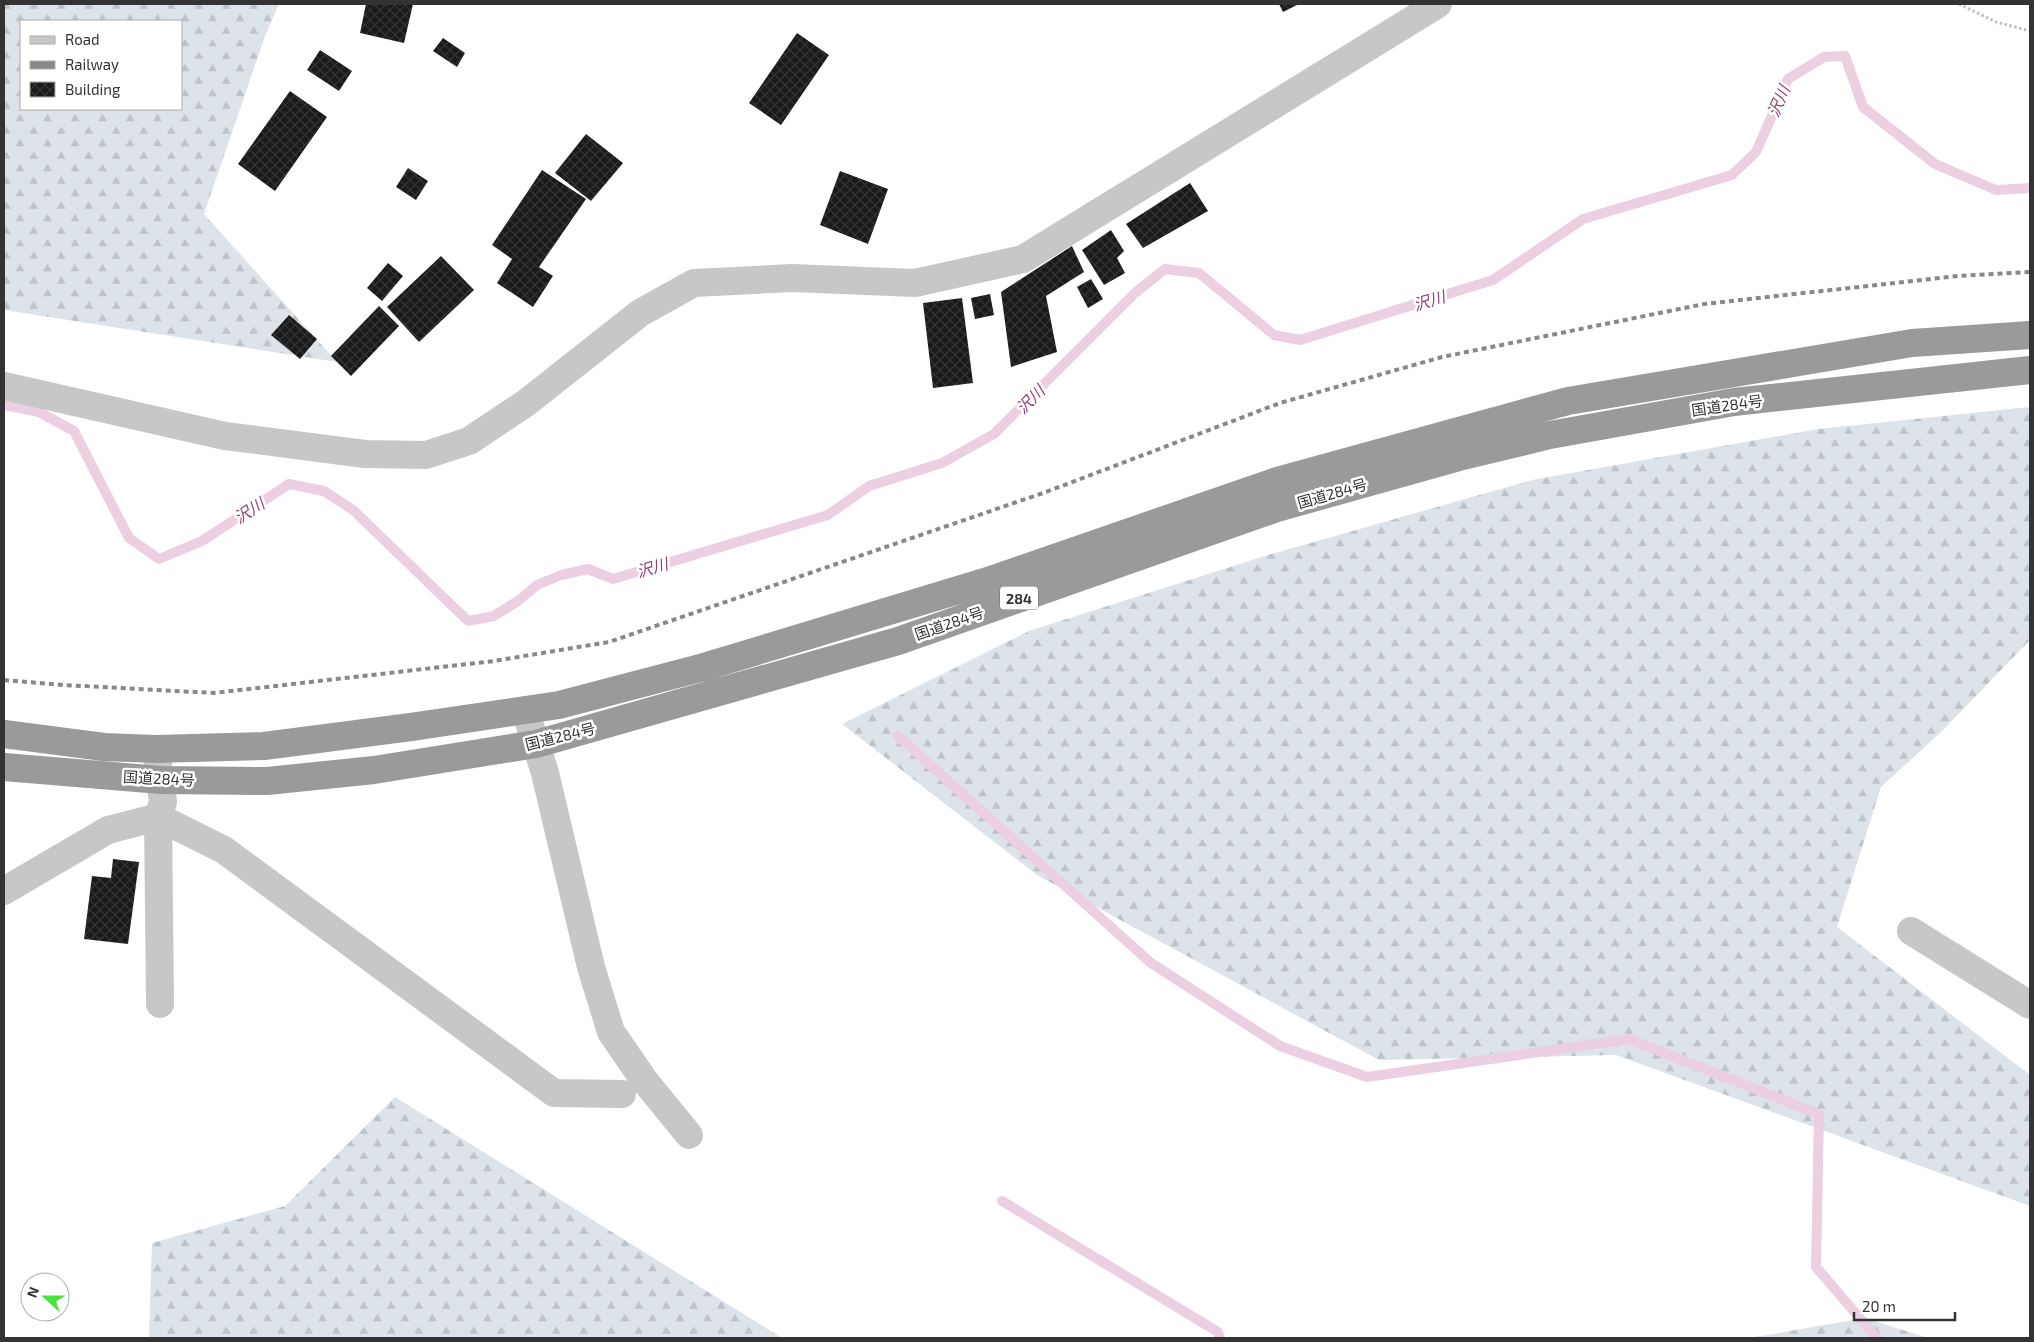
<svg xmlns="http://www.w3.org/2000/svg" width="2034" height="1342" viewBox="0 0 2034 1342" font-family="'Exo 2','Noto Sans JP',sans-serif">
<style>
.forest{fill:url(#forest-firs);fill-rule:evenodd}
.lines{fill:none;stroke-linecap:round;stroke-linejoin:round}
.stream{stroke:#edcfe2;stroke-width:10}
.building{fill:url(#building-cross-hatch)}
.path{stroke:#c0c0c0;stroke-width:3;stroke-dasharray:2.5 2.5;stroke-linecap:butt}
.minor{stroke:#c7c7c7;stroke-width:28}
.highway{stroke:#9a9a9a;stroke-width:28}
.rail{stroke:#888;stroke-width:4;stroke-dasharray:5 4;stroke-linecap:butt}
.labels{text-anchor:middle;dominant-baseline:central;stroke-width:5;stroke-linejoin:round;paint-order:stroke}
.shield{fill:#fff;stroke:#707070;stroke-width:1}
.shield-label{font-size:14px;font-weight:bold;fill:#333}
.street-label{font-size:15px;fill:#333;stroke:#fff}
.water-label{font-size:16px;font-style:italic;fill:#954074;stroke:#fff}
</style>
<defs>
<pattern id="forest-firs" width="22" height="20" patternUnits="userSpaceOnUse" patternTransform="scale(1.25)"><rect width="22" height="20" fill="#dce3e9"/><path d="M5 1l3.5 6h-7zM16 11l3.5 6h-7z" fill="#bdc3c8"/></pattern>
<pattern id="building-cross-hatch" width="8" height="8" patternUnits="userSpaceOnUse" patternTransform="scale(1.25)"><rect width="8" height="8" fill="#1a1a1a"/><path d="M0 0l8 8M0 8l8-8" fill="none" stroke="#333"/></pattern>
</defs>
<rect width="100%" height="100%" fill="#fff"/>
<path class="forest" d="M4,4H279L265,36L204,214L337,362L4,310ZM21,21H181V109H21Z
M2030,407V640L1942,731L1881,787L1837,927L2030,1075V1206L1616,1055L1379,1060L1037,875L842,724L1029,631L1268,555L1532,480L1818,429Z
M395,1097L782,1338H149L152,1243L285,1206Z
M1865,1318L1928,1338H1749Z"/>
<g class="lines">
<path class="stream" d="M4,405L39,412L74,431L129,538L159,559L202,541L289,484L324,491L353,510L468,621L494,616L518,601L537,585L561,575L588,569L613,579L828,515L869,486L942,463L994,434L1135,293L1165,269L1199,273L1274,335L1300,340L1493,280L1583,219L1732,175L1756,152L1788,79L1824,57L1845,56L1863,107L1935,164L1996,190L2030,188
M898,736L1151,963L1280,1046L1367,1077L1629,1039L1819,1114L1816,1267L1877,1338
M1002,1201L1218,1332L1220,1338"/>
</g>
<path class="building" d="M366,4H413L404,43L360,33Z
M1279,4H1299L1283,12Z
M797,33L829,55L781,125L749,103Z
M443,38L465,53L457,67L433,51Z
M320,50L352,71L339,91L307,70Z
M290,91L327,117L275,191L238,164Z
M586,134L623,163L591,201L555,173Z
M408,168L428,181L416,200L396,187Z
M542,170L586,199L539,267L553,276L533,307L497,283L512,259L492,245Z
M840,171L888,189L868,244L820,225Z
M1190,183L1208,211L1143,248L1126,224Z
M1111,230L1124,251L1117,258L1125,273L1104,285L1082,250Z
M1072,246L1084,272L1046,296L1057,352L1011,367L1001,292Z
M441,256L474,290L419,342L387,307Z
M388,263L403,276L382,301L367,288Z
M1091,279L1103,299L1088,308L1077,287Z
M990,294L994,315L975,319L971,298Z
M962,298L973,383L933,388L923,303Z
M379,306L399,326L351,376L331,356Z
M289,315L317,339L300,359L271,335Z
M113,859L139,862L128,944L84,939L92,876L111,878Z"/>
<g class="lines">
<path class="path" d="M1959,4L1996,22L2030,31"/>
<path class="minor" d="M4,386L225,436L365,454L426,455L469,441L526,403L640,313L694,283L792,278L915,283L1023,259L1438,4
M525,710L545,773L591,967L611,1032L644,1080L689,1135
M156,749L163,802L158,817L160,1004
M4,891L108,830L158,817L224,850L554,1093L622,1094
M1911,931L2030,1005"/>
<path class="highway" d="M4,734L104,747L156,749L264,746L411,727L559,705L704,667L988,581L1277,481L1568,401L1912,343L2030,335
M4,767L161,780L267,781L374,770L536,744L898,641L1277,508L1459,457L1550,435L1734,402L2030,370"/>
<path class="rail" d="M4,680L64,685L214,693L494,661L609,642L1046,492L1280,403L1442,357L1704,304L1958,276L2030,272"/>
</g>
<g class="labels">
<rect class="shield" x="1000" y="586.5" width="38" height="23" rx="4"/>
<g class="shield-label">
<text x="1019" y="598">284</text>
</g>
<g class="street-label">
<text transform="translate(1727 405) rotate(-8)">国道284号</text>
<text transform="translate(1332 493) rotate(-16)">国道284号</text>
<text transform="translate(949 623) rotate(-19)">国道284号</text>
<text transform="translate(560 736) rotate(-14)">国道284号</text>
<text transform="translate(159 778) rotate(3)">国道284号</text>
</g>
<g class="water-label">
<text transform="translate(1778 101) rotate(-67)">沢川</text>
<text transform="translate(1429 300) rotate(-17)">沢川</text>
<text transform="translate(1030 399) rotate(-45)">沢川</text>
<text transform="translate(249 510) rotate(-33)">沢川</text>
<text transform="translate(652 567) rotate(-16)">沢川</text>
</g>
</g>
<rect width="2034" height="1342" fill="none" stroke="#333333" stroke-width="10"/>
<rect x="20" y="20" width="162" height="90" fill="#ffffff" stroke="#adadad"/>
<rect x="30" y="36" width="25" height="8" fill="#c7c7c7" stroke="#adadad"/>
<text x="65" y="45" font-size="15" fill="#333333">Road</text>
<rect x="30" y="61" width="25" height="8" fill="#888888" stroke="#adadad"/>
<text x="65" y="70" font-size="15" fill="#333333">Railway</text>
<rect x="30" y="82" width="25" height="15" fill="url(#building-cross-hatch)" stroke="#adadad"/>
<text x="65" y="95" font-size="15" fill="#333333">Building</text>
<g transform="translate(45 1297) rotate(291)"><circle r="24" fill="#ffffff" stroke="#adadad"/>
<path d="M0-4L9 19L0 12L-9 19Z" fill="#49e23c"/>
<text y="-8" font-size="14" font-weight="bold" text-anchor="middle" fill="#333333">N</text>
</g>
<path d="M1854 1312v8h101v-8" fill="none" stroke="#333333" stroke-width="2.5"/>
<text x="1862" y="1312" font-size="15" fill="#333333" stroke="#ffffff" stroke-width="4" paint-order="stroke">20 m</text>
</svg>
